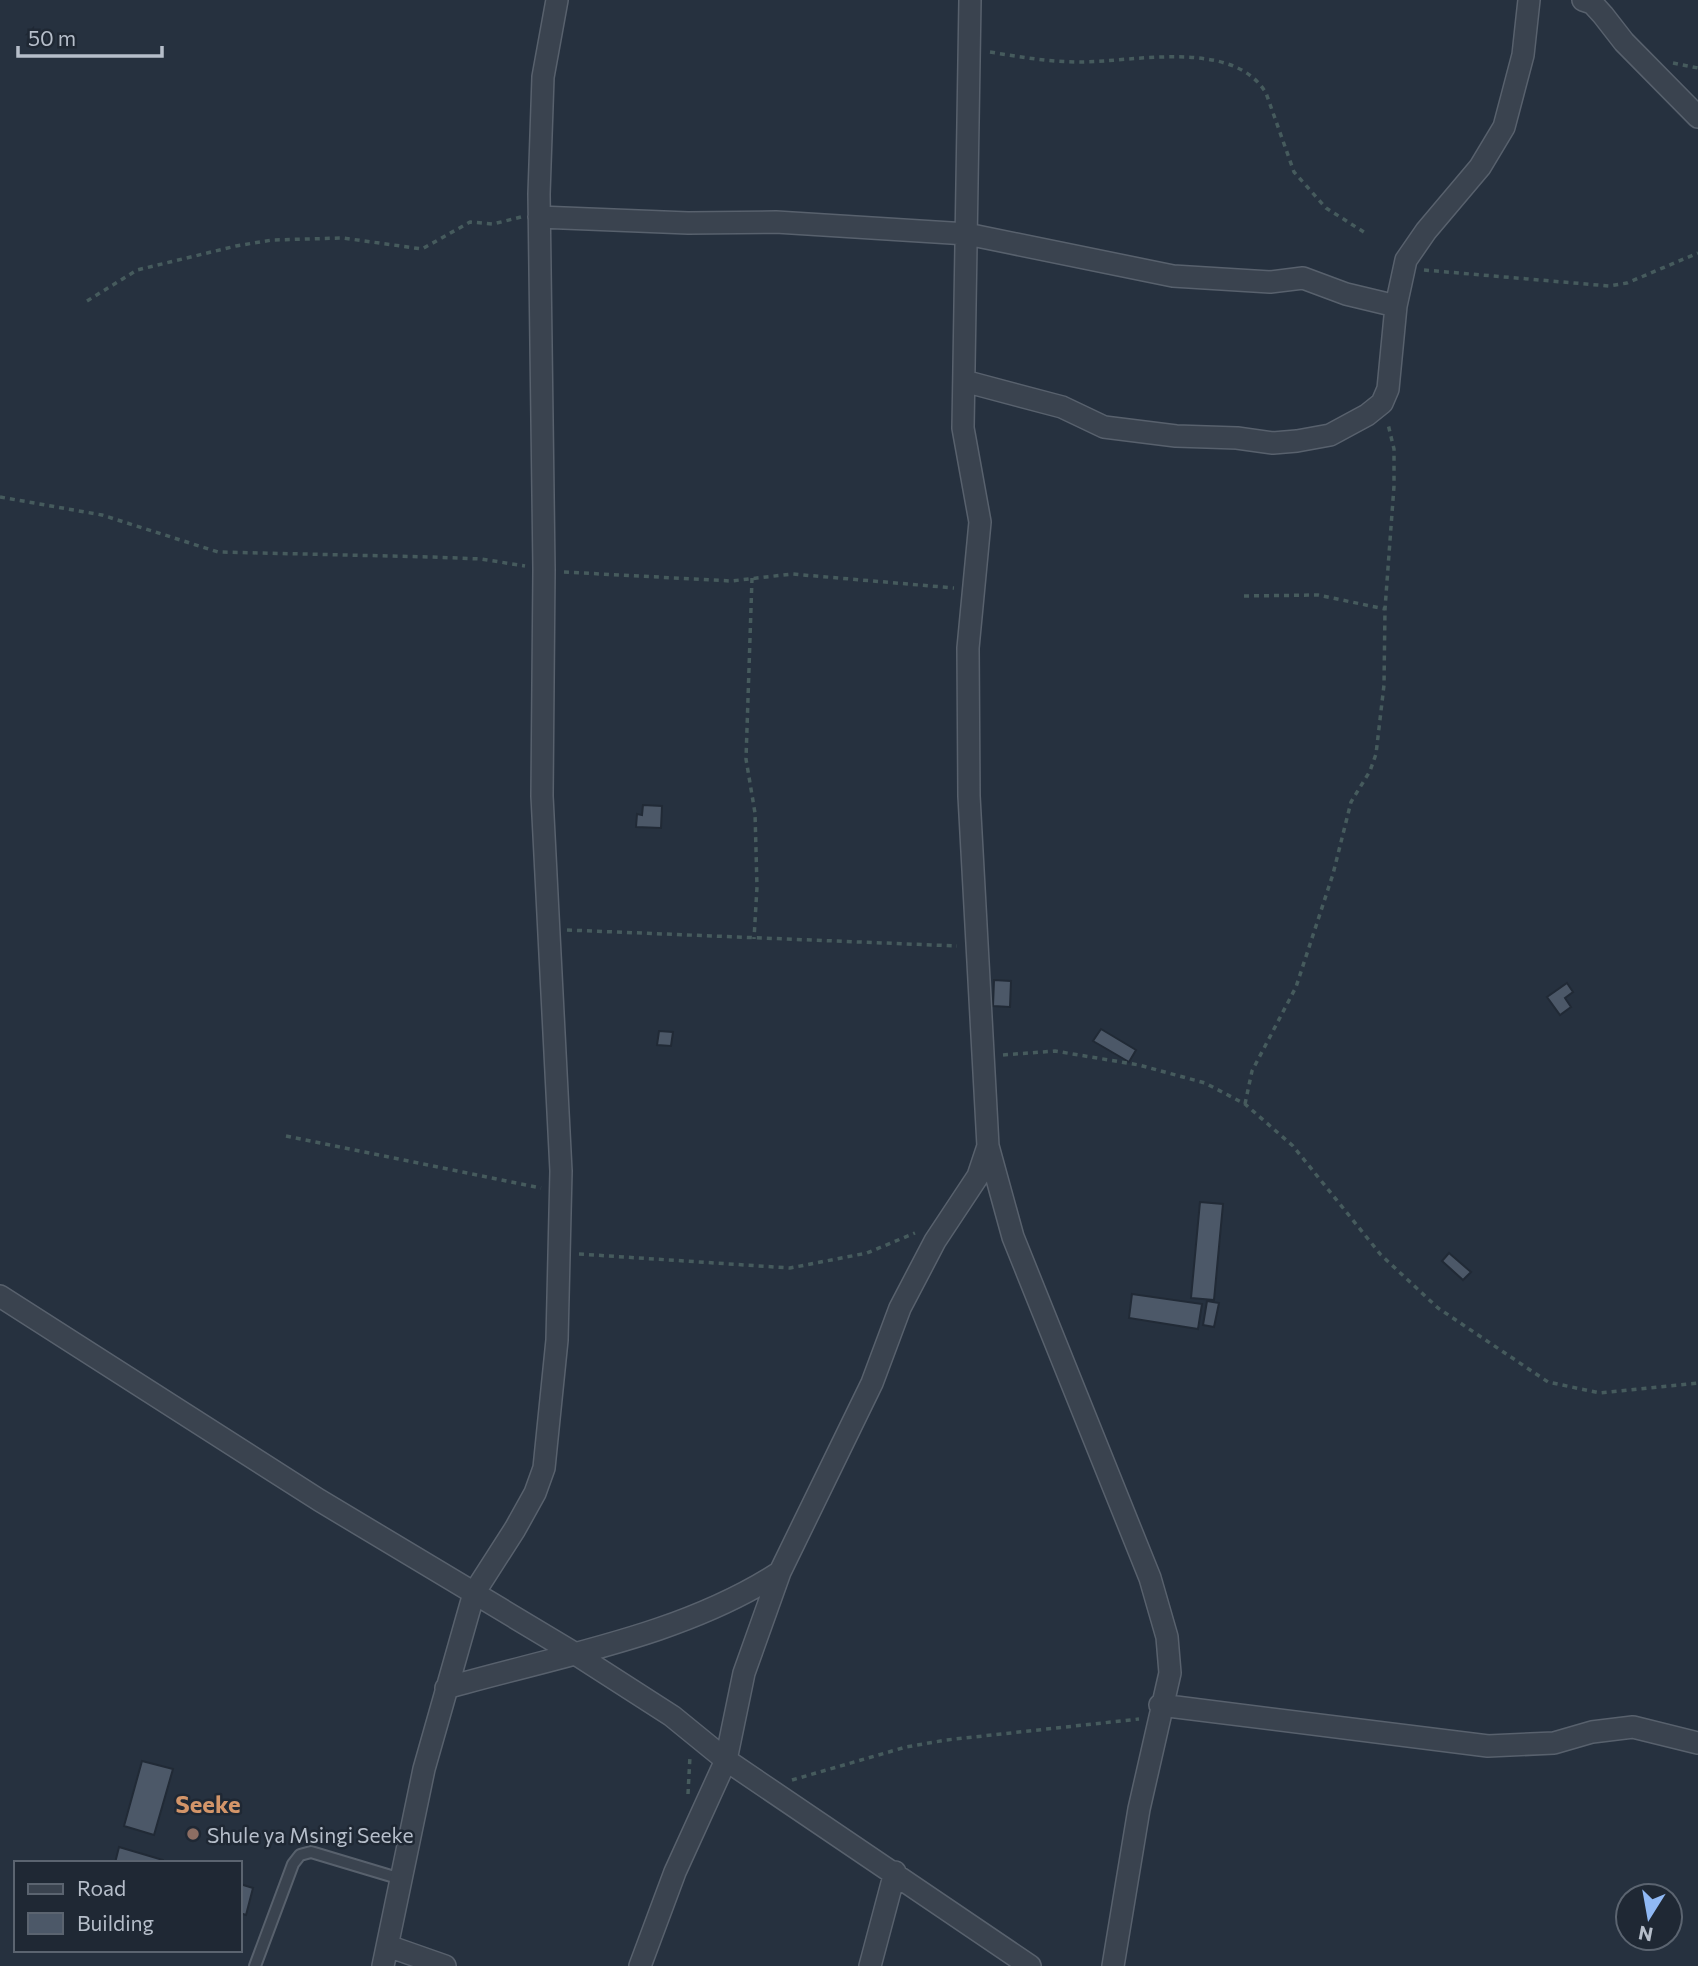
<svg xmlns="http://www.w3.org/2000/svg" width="1698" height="1966" viewBox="0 0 1698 1966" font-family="Commissioner,sans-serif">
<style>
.building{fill:#4c5868;stroke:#212a36;stroke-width:2}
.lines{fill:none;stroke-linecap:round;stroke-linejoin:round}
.lane-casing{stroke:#58616d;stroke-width:14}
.street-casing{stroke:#58616d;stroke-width:24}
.path{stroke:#465b5d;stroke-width:3.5;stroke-dasharray:5 5;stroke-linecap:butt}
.lane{stroke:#3a434f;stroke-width:10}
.street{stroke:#3a434f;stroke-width:21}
.education-dot{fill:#8d6e63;stroke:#1f2834;stroke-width:2.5}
.labels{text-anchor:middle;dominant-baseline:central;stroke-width:5;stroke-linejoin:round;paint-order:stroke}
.poi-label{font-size:21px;fill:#b6beca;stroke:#1f2834;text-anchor:start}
.quarter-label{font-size:24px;font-weight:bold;fill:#d39569;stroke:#1f2834}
</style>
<rect width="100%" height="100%" fill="#26313f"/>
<path class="building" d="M643,805L662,806L661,828L636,827L637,814L642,815Z
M994,980L1011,981L1010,1007L993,1006Z
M1567,983L1573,992L1565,998L1571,1007L1560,1015L1547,997Z
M1101,1029L1136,1050L1129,1062L1093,1041Z
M659,1031L673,1032L671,1046L657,1045Z
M1200,1202L1223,1204L1214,1300L1191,1298Z
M1449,1253L1471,1272L1463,1280L1442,1261Z
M1132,1294L1202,1304L1198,1329L1129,1318Z
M1207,1301L1219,1303L1214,1327L1203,1325Z
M142,1761L173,1769L154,1835L124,1826Z
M119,1847L163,1860V1863H115Z
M240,1884L253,1888L246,1915L240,1913Z"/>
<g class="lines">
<defs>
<path id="lane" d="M255,1966L293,1864L300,1855L311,1852L401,1879"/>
<path id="street" d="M1583,0L1592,3L1603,15L1624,42L1698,117
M539,217L688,223L776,222L967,234L1173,276L1270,282L1303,278L1346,294L1396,306
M964,381L1062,407L1104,427L1176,436L1237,438L1273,443L1297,441L1330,435L1367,415L1382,403L1388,389L1396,306L1406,260L1426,231L1480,167L1504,127L1523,55L1529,0
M988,1146L1013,1237L1150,1578L1167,1637L1170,1673L1139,1809L1113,1966
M0,1296L319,1500L574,1653L672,1716L726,1760L1030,1966
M446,1688C557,1656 682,1636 780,1572
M1160,1705L1488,1746L1554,1743L1592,1732L1633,1727L1698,1743
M388,1946L445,1966
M383,1966L424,1769L474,1593L515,1529L535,1493L544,1468L557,1340L561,1171L542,796L544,570L539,194L543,77L557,0
M640,1966L675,1872L726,1760L744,1673L780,1572L872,1383L900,1308L935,1241L978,1176L988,1146L969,796L968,648L980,522L963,428L970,0
M870,1966L895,1872"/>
</defs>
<use href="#lane" class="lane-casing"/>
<use href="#street" class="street-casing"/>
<path class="path" d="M990,52C1020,57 1049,62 1080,62C1133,62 1233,38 1266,93L1294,172L1326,208L1367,234
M1673,63L1698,68
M1424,270L1609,286L1627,283L1698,253
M87,301L137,270L236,246L272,240L343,238L422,249L470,222L493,224L521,217
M0,497L102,515L218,552L432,557L481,559L525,566
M564,572L731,581L792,574L954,588
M752,578L746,759L755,813L757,887L754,939
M1244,596L1318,595L1385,609
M567,930L957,946
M1003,1055L1055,1051L1139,1065L1205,1083L1245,1104L1293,1146L1381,1255L1438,1308L1548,1382L1600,1393L1698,1383
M1245,1104L1252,1071L1296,987L1333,874L1351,802L1370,771L1376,754L1384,685L1385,609L1394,486V449L1388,424
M286,1136L541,1188
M579,1254L790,1268L867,1253L915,1233
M792,1780L906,1747L946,1740L1139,1719
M688,1794L690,1756"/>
<use href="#lane" class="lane"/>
<use href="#street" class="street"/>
</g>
<circle class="education-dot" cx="193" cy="1834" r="7"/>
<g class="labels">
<g class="poi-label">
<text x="207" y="1834">Shule ya Msingi Seeke</text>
</g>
<g class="quarter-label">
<text x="208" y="1803">Seeke</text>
</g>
</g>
<rect x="14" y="1861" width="228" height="91" fill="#1f2834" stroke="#5b6470" stroke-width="2"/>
<rect x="28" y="1884" width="35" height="10" fill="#3a434f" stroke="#5b6470" stroke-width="2"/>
<text x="77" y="1896" font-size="21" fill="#b6beca">Road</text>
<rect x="28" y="1913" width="35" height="21" fill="#4c5868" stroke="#5b6470" stroke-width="2"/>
<text x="77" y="1931" font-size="21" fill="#b6beca">Building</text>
<g transform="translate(1649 1917) rotate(191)"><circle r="33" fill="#1f2834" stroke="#5b6470" stroke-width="2"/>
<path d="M0-5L12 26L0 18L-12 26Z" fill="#90b9f5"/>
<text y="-10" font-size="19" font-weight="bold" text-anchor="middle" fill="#b6beca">N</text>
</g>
<path d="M18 46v10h144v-10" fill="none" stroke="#b6beca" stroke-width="3.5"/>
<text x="28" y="46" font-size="21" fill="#b6beca" stroke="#1f2834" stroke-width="5" paint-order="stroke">50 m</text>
</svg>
